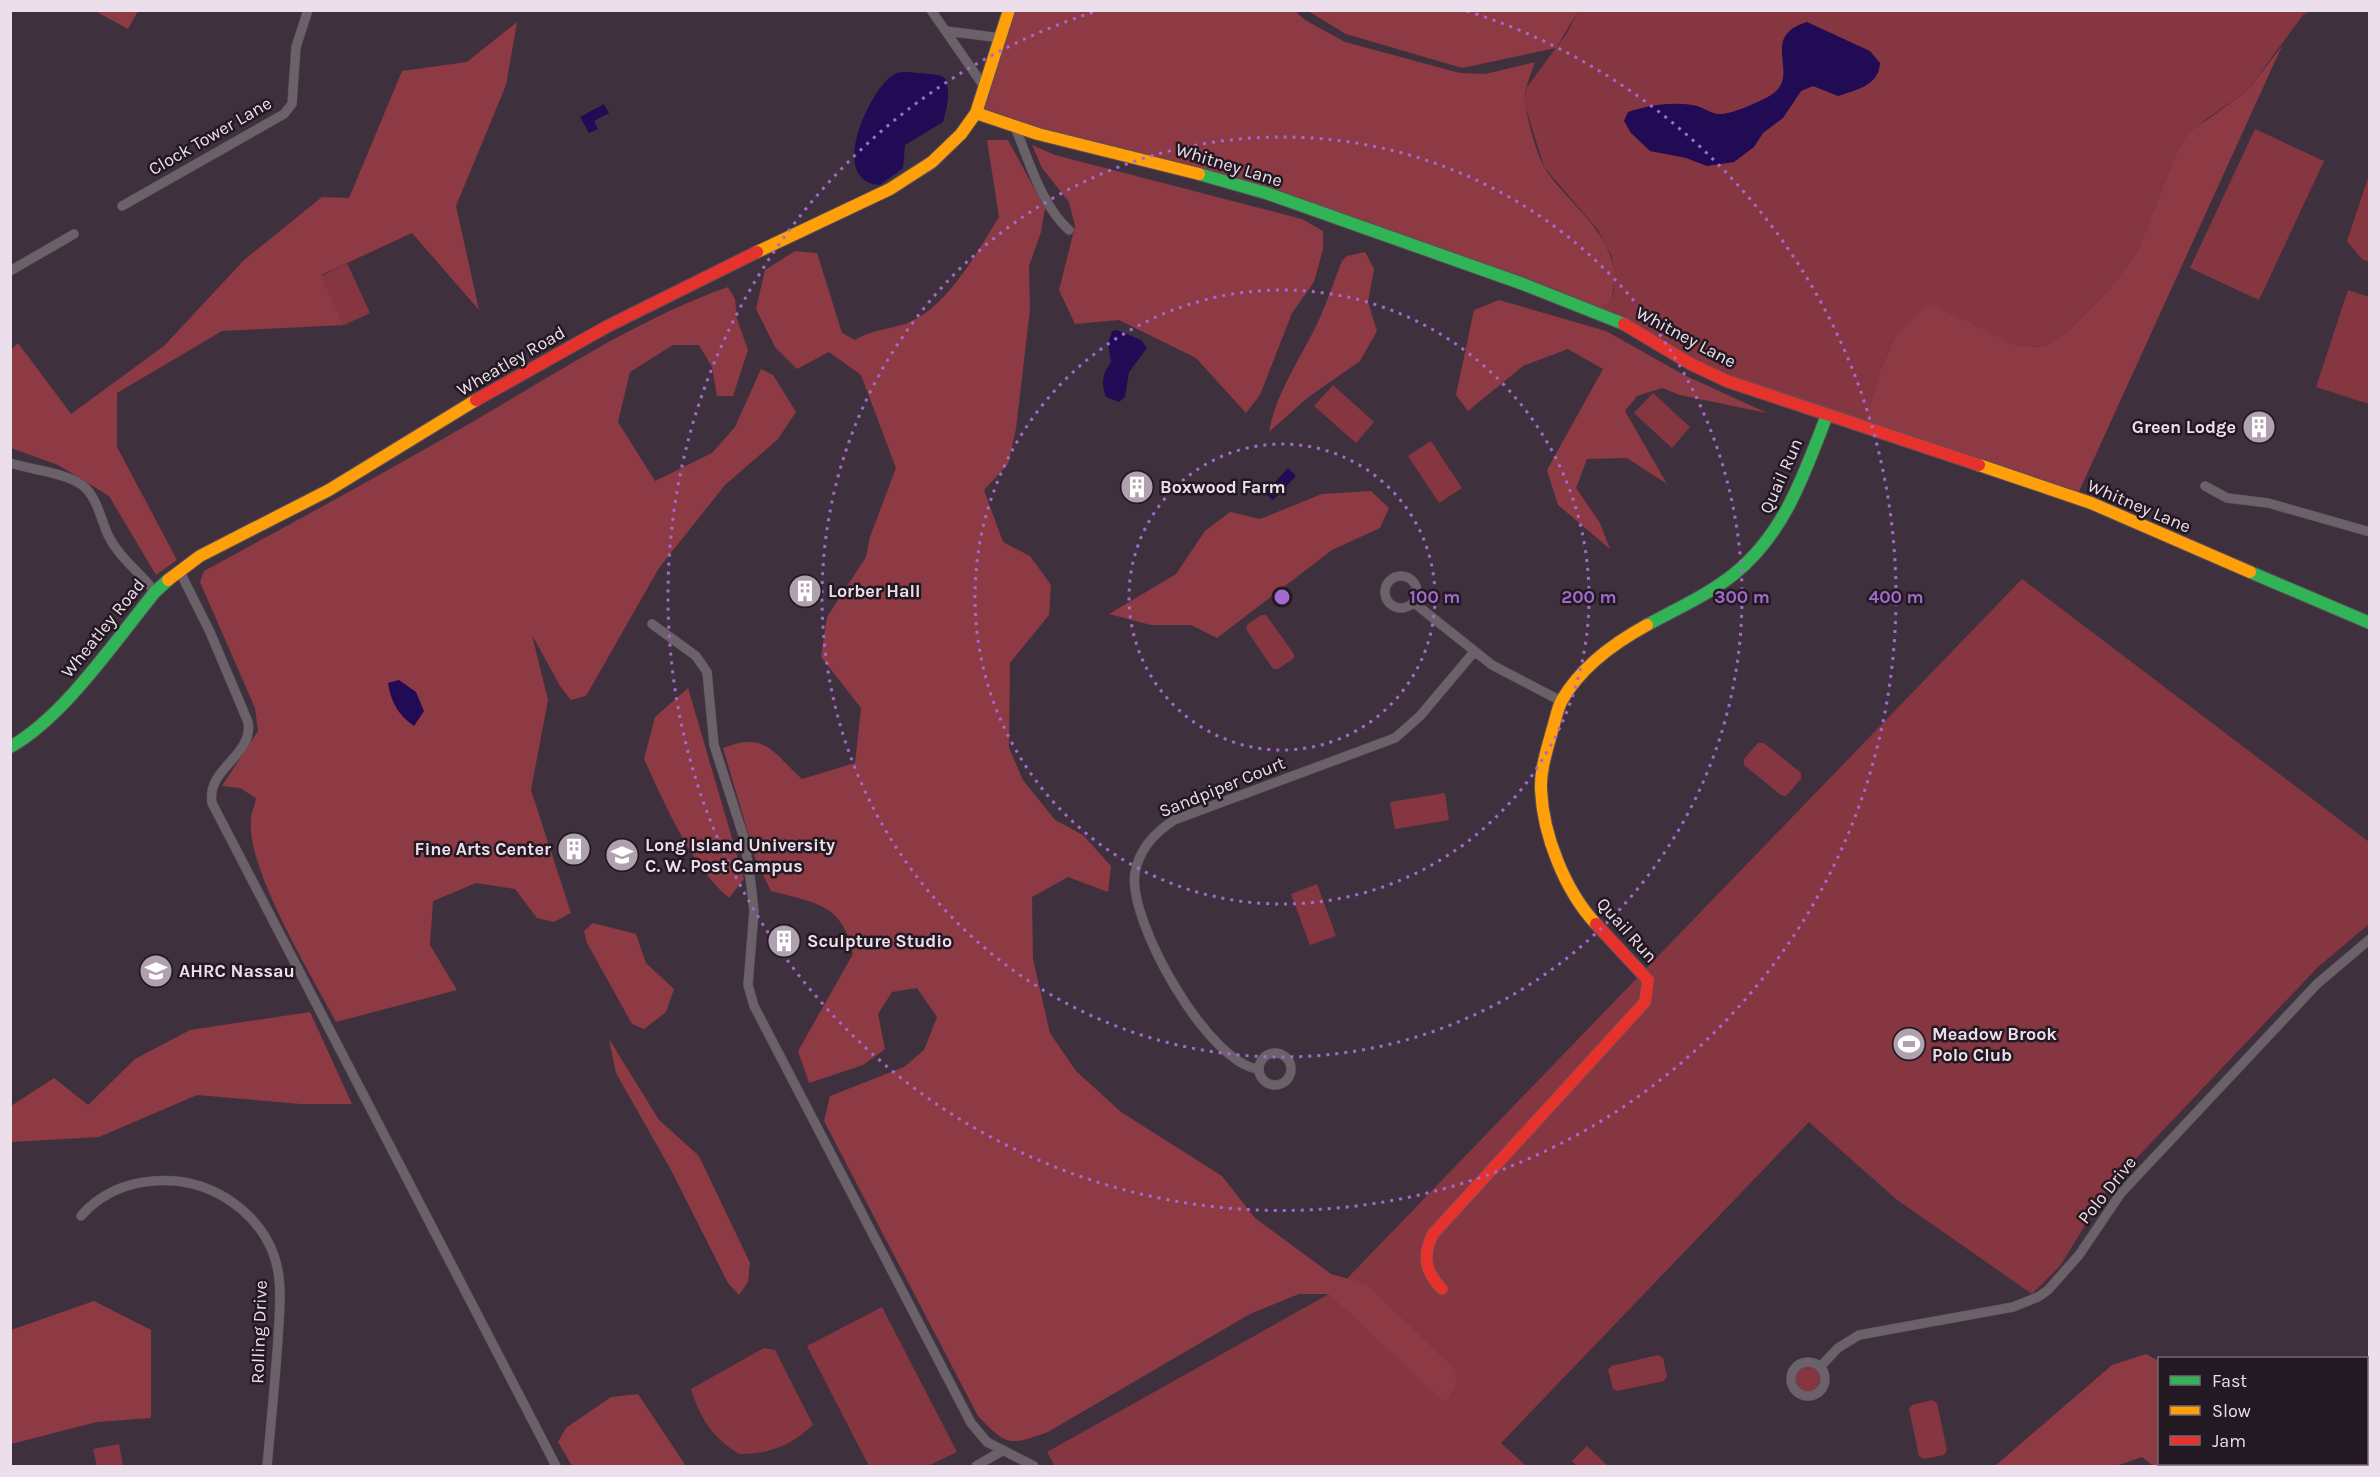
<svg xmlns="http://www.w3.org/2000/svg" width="2380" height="1477" viewBox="0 0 2380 1477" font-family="Karla,sans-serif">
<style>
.green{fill:#863640}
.forest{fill:#8d3a44}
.water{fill:#200b54}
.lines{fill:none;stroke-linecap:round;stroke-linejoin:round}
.street-casing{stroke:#594d58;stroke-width:10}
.fast-casing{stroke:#594d58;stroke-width:14}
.slow-casing{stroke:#594d58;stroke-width:14}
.jam-casing{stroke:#594d58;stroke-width:14}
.street{stroke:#6a6169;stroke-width:9}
.fast{stroke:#30b455;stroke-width:12}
.slow{stroke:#ff9f0a;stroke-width:12}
.jam{stroke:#e5322d;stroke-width:12}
.ring{fill:none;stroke:#a36ace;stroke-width:3;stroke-dasharray:3 6}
.labels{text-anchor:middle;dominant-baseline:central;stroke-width:5;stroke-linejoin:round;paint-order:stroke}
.street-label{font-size:18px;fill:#eddeeb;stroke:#231922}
.poi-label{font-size:18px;font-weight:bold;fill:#eddeeb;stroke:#231922;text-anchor:start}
.centre{fill:#a36ace;stroke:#231922;stroke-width:3}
.ring-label{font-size:18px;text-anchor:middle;font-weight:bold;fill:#a36ace;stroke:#231922;stroke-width:5;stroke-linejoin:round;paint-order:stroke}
</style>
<rect width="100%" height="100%" fill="#3e313d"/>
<path class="green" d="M1578,11H2311L2303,15L2247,91L2205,120L2176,153L2137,252L2111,287L2066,333L2043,347L2014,345L1984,331L1896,335L1881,368L1864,426L1727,381L1595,311L1610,303L1614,290L1612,257L1598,230L1544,167L1524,102L1527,87L1567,33Z
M2255,129L2324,161L2259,300L2190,268Z
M2369,175V262L2362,259L2347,241Z
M347,263L370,313L344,325L321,276Z
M2348,290L2369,297V404L2316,387Z
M1333,385L1374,422L1356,443L1314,406Z
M1653,393L1690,427L1672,448L1634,413Z
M1431,441L1462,488L1439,503L1408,456Z
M2022,579L2369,842V924L2318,967L2108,1188L2060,1266L2032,1294L1896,1199L1809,1122L1501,1443L1526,1466H1055L1047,1452L1336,1290Z
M1261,615H1266L1294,654V658L1278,669H1273L1246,629L1247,625Z
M1758,743H1764L1801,773V779L1786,796L1781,795L1744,765V759Z
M1445,793L1449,820L1395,829L1390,802Z
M1317,884L1336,936L1310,945L1291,894Z
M882,1307L957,1452L928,1466H869L807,1346Z
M764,1348L775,1350L813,1425C790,1446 770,1454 739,1454C712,1437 700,1418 691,1389Z
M1658,1355L1663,1358L1667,1376L1664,1381L1617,1391L1613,1389L1608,1370L1611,1366Z
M1794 1379a14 14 0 1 1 28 0a14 14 0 1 1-28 0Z
M1932,1400L1937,1403L1947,1450L1944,1455L1924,1459L1919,1456L1909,1409L1912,1405Z
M119,1444L123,1466H97L93,1449Z
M1587,1446L1608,1466H1577L1572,1461Z"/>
<path class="forest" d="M95,11H138L128,29Z
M1010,11H1295L1305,20L1345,42L1460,73L1485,74L1535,62C1531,75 1523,90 1525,103C1526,116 1538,158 1545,169C1575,213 1629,241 1610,303L1595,311L1266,193L976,113Z
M1308,11H1578L1556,48L1462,68L1346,34Z
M517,22L506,85L456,206L479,310L412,233L321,275L344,325L222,331L117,393V447L177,560L156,575L109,496L58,465L11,448V350L18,343L71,414L164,346L244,260L322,197L349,198L402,71L467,62Z
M2282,46L2076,498L1864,426L1881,368L1896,335L1929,303L2014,345L2043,347L2066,333L2111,287L2137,252L2176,153L2189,133L2247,91Z
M987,140H1008L1045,208L1041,232L1029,266L1030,309L1016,429L1008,464L984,490L1003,542L1030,556L1051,585L1049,615L1010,663L1009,748L1023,780L1055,820L1083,835L1111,866L1108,892L1068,877L1032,897L1033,959L1050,1033L1076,1071L1121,1112L1222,1176L1255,1218L1331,1274L1367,1284L1456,1371L1455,1386L1445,1403L1329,1294H1299L1250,1314L1048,1432C1009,1446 1007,1446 978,1416L824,1121L830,1096L904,1067L924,1050L937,1017L917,988L892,992L878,1014L885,1049L863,1065L809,1083L798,1051L853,954C843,903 815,903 771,891L756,860L723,748C766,731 772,752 802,779L855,763L861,708L821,657L827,617L866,557L870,537L896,468L861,375L829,352L797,369L775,347L756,309L765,270L795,251L817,253L842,333L855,340C875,328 893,330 912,321C950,303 978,250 999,217Z
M1032,145L1055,155L1302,219L1323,231V249L1314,282L1292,313L1260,395L1246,413L1196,358L1119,320L1075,324L1059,290L1075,226L1069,202L1042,168Z
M1365,252L1374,269L1368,302L1377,331L1360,361L1306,399L1269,432C1276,393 1299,361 1316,326C1326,306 1333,283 1342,261L1347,256Z
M728,287L735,299L737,319L748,350L733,396H717L712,367L699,345H673L630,372L618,422L655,481L712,453L735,427L761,369L773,375L796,412L778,439L725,485L659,568L586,696L571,700L560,686L532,635L548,700L531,790L571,913L554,922L537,918L515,889L476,883L433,901L430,945L457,990L336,1022C312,976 246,868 251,820C251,813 255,805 256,798L240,788L222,786L258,731L255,708L200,582L204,571C296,521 388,471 479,418C560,371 640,318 728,287Z
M1499,300L1606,331L1684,375L1767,413L1680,395L1662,388L1637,396L1625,411L1667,484L1627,458L1587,459L1576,488L1600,523L1610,549L1558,505L1547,470L1603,369L1568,349L1523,366L1468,411L1456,395L1474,310Z
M1371,491L1389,508L1380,528L1332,550L1217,638L1191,625H1151L1109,614L1176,574L1205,531L1230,512L1260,519L1322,494Z
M688,688L744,879L729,898C691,866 665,804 644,759L655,717Z
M593,923L636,934L646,963L674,989L666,1012L644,1029L632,1024L587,943L584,931Z
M310,1012L352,1104H301L197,1095L99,1137L11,1142V1106L54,1078L88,1105L135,1059L190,1030Z
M609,1039L659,1120L699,1156L750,1263L748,1282L739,1295L728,1283L671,1170L616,1073Z
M94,1301L151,1330V1418L97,1422L11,1444V1330Z
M2146,1354L2159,1361L2160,1464H2316L2314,1466H2153L2142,1457L2116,1466H1995L2112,1365Z
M638,1394L686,1466H572L558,1442L566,1428L611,1397Z"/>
<path class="water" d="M1807,22L1870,51L1880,63C1879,85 1857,90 1838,96L1813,86L1801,91L1783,118L1763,133L1754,147L1734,162L1707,166L1686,158L1650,151L1631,133L1624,121L1628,112C1648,105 1677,101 1697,106C1704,108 1712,114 1719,114C1731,115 1761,101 1771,95C1803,75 1757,37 1807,22Z
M908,72L939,75L945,78C951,93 947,107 943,122L905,145L903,168L880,185C825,182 872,84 895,74C898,72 905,72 908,72Z
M604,104L609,113L594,121L598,129L589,133L580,117Z
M1117,330L1141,340L1147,348L1129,372L1125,397L1119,402L1106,397C1101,382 1102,375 1111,362L1108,343L1112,331Z
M1288,468L1296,476L1273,500L1265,493Z
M399,680L416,692L424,711L414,726C398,715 391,702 388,683Z"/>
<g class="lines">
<defs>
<path id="street" d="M931,10L985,88
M946,31L1001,38
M1015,127C1029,161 1042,206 1069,230
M122,206L284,114L292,104L296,47L308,10
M10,271L74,234
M10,463C32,470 63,472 82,485C97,496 101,520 108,535C119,558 140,572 155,592
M2205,486L2227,498L2268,503L2370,532
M179,570L210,632L248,722C254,756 206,768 212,803L556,1466
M1385 592a16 16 0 1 1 32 0a16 16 0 1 1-32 0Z
M1413,602L1492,665L1561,701
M652,624L696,656L707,672L714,745L744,838L751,884L754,911L748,985L754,1006L971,1423L987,1442L1034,1466
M1259 1069a16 16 0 1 1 32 0a16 16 0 1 1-32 0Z
M1259,1069C1209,1065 1127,920 1135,873C1139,849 1154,833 1174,820L1395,738L1420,716L1474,652
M81,1216C105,1188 140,1178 176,1181C223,1186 269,1221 278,1271C282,1293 279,1316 278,1339C275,1382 271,1424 267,1466
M1791 1379a17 17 0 1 1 34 0a17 17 0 1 1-34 0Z
M1820,1367L1838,1348L1859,1335L2013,1307L2038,1297L2048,1290L2079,1255L2121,1193L2317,984L2370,939
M2366,1422L2370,1420
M976,1466L1002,1451
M2325,1466L2328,1464"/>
<path id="fast" d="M1199,174L1266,193L1523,284L1624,324
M2250,572L2370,623
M1647,625C1676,609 1708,595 1734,574C1785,533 1804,474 1827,415
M10,747C64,717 115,641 155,592L168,580"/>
<path id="slow" d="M976,113L1038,134L1199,174
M757,252L890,189L932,162L961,134L976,113L1009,10
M1979,465L2091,503L2250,572
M168,580L200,556L329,490L476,400
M1596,924C1565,891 1543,835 1541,790C1540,770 1547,750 1552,731C1555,722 1557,709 1562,700C1581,667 1614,643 1647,625"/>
<path id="jam" d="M1624,324L1691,364L1727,381L1979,465
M476,400L608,326L757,252
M1442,1289C1425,1271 1422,1256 1433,1234L1645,1002L1648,980L1596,924"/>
</defs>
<use href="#street" class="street-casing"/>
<use href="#fast" class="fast-casing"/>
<use href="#slow" class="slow-casing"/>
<use href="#jam" class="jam-casing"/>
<use href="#street" class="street"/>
<use href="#fast" class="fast"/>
<use href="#slow" class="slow"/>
<use href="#jam" class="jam"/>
</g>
<g class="ring">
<circle cx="1282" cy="597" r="153"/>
<circle cx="1282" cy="597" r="307"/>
<circle cx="1282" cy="597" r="460"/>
<path d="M1467 11A614 614 0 1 1 1097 11"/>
</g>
<defs>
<symbol id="building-disc" viewBox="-11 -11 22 22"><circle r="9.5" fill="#b0a1ae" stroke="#231922"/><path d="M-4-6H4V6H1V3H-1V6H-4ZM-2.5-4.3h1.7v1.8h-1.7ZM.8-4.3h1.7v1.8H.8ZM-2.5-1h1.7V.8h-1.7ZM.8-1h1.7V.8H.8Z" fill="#fff"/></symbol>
<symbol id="university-disc" viewBox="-11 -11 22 22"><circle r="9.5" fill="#b0a1ae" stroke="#231922"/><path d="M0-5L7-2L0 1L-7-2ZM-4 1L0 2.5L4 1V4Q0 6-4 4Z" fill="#fff"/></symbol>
<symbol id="school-disc" viewBox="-11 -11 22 22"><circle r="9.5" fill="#b0a1ae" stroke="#231922"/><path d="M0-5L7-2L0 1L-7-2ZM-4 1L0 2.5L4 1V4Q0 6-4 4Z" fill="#fff"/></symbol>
<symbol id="stadium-disc" viewBox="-11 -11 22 22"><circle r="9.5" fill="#b0a1ae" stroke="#231922"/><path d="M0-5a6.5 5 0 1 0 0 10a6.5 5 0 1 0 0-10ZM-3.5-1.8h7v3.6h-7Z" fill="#fff"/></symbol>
</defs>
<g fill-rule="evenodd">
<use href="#building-disc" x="2240" y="408" width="38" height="38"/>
<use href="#building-disc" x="1118" y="468" width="38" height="38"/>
<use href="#building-disc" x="786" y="572" width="38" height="38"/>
<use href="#building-disc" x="555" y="830" width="38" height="38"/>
<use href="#university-disc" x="603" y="836" width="38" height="38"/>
<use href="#building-disc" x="765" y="922" width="38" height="38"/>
<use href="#school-disc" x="137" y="952" width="38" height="38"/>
<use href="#stadium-disc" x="1890" y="1025" width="38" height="38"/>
</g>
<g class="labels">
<g class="street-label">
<text transform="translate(210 136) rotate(-30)">Clock Tower Lane</text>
<text transform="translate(1229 165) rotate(17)">Whitney Lane</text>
<text transform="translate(1686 337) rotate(28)">Whitney Lane</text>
<text transform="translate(511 361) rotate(-30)">Wheatley Road</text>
<text transform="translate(1781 476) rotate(-66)">Quail Run</text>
<text transform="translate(2139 506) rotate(23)">Whitney Lane</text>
<text transform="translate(103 628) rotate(-51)">Wheatley Road</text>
<text transform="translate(1222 787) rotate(-22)">Sandpiper Court</text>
<text transform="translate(1627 930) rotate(48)">Quail Run</text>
<text transform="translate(2107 1190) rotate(-51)">Polo Drive</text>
<text transform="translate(259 1332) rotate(-88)">Rolling Drive</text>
</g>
<g class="poi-label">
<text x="2236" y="427" text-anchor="end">Green Lodge</text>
<text x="1160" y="487">Boxwood Farm</text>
<text x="828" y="591">Lorber Hall</text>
<text x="645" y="845">Long Island University<tspan x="645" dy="21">C. W. Post Campus</tspan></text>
<text x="551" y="849" text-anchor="end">Fine Arts Center</text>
<text x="807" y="941">Sculpture Studio</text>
<text x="179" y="971">AHRC Nassau</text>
<text x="1932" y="1034">Meadow Brook<tspan x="1932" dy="21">Polo Club</tspan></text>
</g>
</g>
<circle cx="1282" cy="597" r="9" class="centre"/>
<g class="ring-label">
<text x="1435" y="603">100 m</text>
<text x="1589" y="603">200 m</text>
<text x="1742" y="603">300 m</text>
<text x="1896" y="603">400 m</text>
</g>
<rect width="2380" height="1477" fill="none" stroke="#eddeeb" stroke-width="24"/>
<rect x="2158" y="1357" width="210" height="108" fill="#231922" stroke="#746872" stroke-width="1.5"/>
<rect x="2170" y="1376" width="30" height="9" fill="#30b455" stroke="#746872" stroke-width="1.5"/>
<text x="2212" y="1387" font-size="18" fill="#eddeeb">Fast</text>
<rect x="2170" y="1406" width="30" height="9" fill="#ff9f0a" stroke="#746872" stroke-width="1.5"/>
<text x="2212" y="1417" font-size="18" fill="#eddeeb">Slow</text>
<rect x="2170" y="1436" width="30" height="9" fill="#e5322d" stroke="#746872" stroke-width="1.5"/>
<text x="2212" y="1447" font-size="18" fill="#eddeeb">Jam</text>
</svg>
